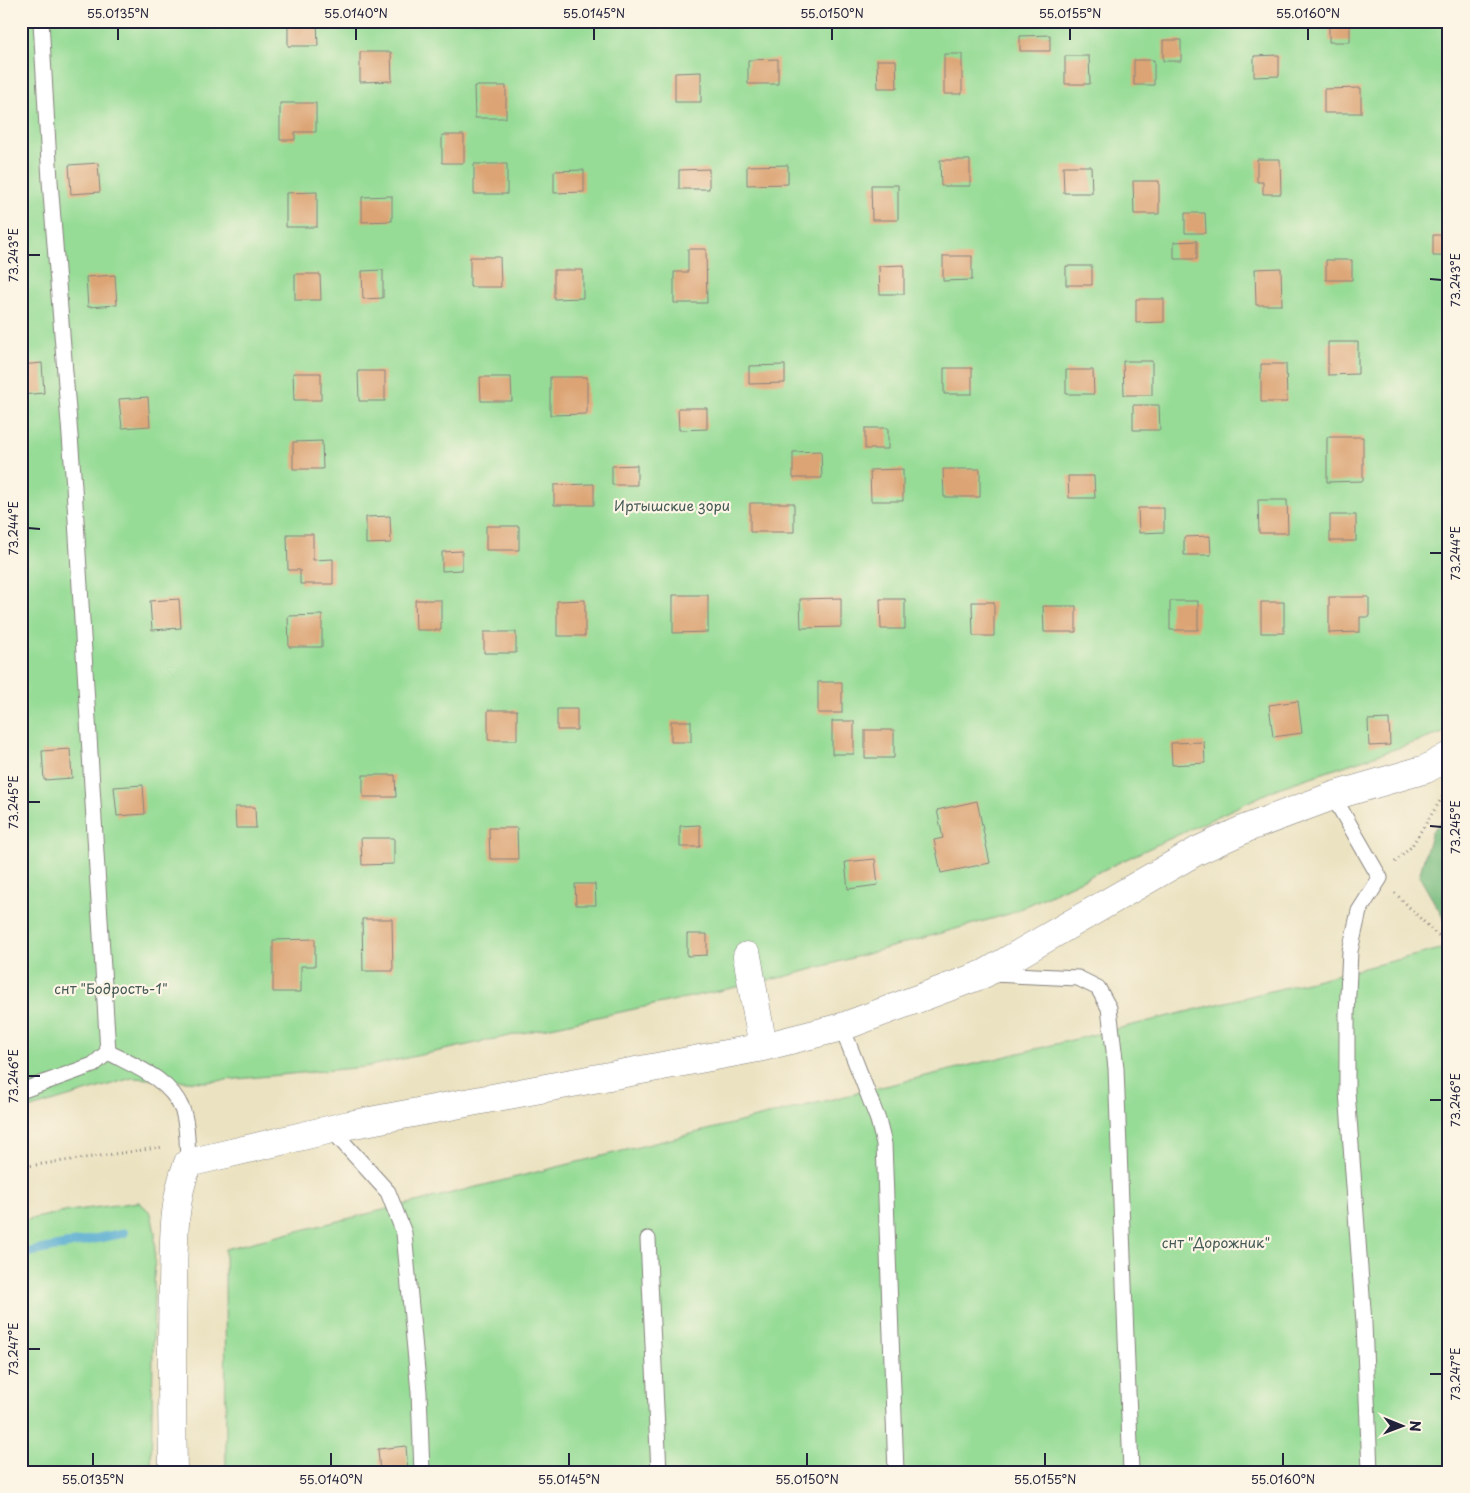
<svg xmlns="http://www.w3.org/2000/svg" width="1470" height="1493" viewBox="0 0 1470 1493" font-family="'Playpen Sans',sans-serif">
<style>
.green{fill:#96dc96;stroke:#5c7f68}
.forest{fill:#78bc7f;stroke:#4d6f5d}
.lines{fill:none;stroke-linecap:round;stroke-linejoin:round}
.stream{stroke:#52abd0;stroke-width:9}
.building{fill:#dca474}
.lane-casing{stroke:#86827e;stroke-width:17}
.street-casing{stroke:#86827e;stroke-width:29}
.path{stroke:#86827e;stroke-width:3;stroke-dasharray:1 4;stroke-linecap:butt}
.lane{stroke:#fff;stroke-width:15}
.street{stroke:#fff;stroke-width:28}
.ticks{fill:none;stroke:#22223b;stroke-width:2}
.labels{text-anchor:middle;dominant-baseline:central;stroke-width:4.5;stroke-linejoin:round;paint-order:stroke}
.park-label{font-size:14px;fill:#455a56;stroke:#fcf5e5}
.neatline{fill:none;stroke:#22223b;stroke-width:2}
.ticks-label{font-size:12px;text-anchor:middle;fill:#22223b}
</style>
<rect width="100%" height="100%" fill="#fcf5e5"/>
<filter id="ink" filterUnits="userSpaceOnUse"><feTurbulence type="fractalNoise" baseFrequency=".02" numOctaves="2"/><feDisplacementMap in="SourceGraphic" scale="10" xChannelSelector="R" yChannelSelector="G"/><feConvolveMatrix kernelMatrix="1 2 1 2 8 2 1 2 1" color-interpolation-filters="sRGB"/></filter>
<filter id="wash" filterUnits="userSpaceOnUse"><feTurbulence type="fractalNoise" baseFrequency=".0096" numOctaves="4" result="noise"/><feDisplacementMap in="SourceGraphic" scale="20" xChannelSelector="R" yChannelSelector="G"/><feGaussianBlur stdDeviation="1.12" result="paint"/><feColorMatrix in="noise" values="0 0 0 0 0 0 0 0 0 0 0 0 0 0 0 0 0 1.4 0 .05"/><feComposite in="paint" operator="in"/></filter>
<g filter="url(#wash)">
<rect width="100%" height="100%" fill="#ebe2c1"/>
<path class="green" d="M21,21H1449V731L1278,788L1009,914L788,976L365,1067L205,1082L132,1078L21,1111Z
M1449,947V1472H226L225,1249Z
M139,1202L151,1213L155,1233L151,1472H21V1221L69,1211Z"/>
<path class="forest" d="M1449,815V928L1419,876L1432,831Z"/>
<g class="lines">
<path class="stream" d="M21,1254L124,1233"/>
</g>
<g id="blocks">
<path class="building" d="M288,21H317L318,46H288Z
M1329,21H1350V42H1329Z
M1050,35V51H1020V36Z
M1163,40H1181V61H1163Z
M360,52H391L392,81L360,82Z
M944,54H962V94H944Z
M1279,55V76L1254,77V56Z
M1065,56H1089L1090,84H1065Z
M778,59V84H748V60Z
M877,60H896L897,88H878Z
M1134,60H1154V85H1134Z
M701,72V102H675V73Z
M474,86H506V118H475Z
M1361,88V113H1324V89Z
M280,103H316V132H295V140H280Z
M442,135H464V163H442Z
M1257,159H1280L1281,194H1263V182H1257Z
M940,160H970V186H941Z
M98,163L100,192L71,194L69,165Z
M474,164H507V194H474Z
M788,165V184L747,185V166Z
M1063,166H1091L1092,193H1064Z
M709,169V189H679V170Z
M584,170V192L554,193V171Z
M1133,181H1159V214H1134Z
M871,185H898V220H872Z
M317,192V227H286V193Z
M392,196V221L362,222V197Z
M1185,213H1205L1206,233H1185Z
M1433,235H1449V256H1433Z
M1197,241V259H1174V242Z
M688,249H706L707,303H674V272H688Z
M943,256H972V280L943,281Z
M470,257H500L501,287H470Z
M1326,260H1352V280H1326Z
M904,265V294H880L879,266Z
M1066,266H1092V285H1066Z
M1281,268L1282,305H1256L1255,269Z
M383,270V298L363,299L362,271Z
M554,270H583V298L554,299Z
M295,274H320L321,300H295Z
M115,275L117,305L88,307L86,277Z
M1136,299H1164V322L1136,323Z
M1328,342H1358V374L1328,375Z
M1123,361H1152V395H1124Z
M42,363L44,393L21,395V365Z
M1261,364H1286L1287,402H1261Z
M785,365V383L749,384V366Z
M944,368H972V394H944Z
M1066,370H1093L1094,394H1066Z
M358,371H385V401H359Z
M293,373H321V400H294Z
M480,377H511L512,401H481Z
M550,377H587V414L550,415Z
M148,397L150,426L122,428L119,399Z
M1133,405H1159L1160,430H1133Z
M678,408H707V429L679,430Z
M865,428H888V449H865Z
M1327,437H1363V481L1327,482Z
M24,439L26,469H21V440Z
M322,441L323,469H293V442Z
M821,451L822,478H793V452Z
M637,465V485H612V466Z
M903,469V501H871L870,470Z
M943,469H980V497H944Z
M1068,476H1094L1095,498H1069Z
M594,484V505H554V485Z
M1258,500H1287L1288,533H1259Z
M750,503H794V532H750Z
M1138,508H1164V532L1139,533Z
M1330,515H1356V541H1330Z
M390,516L391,543L366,544V517Z
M486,526H519V550H486Z
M287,534H313V560L333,559V584H300V570H288Z
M1210,536L1211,555H1184V537Z
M462,551V570L442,571V552Z
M673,595H708V632L673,633Z
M1329,597H1369V617H1360V632L1329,633Z
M841,598V627L801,628L800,599Z
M179,599L181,628L152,630L150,601Z
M880,599H905V629H881Z
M415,600H441V630H416Z
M585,600V636H557V601Z
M1170,601H1198V630H1170Z
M972,602H994V636H973Z
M1261,602H1284V633H1261Z
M1043,606H1076V632H1044Z
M322,615V647H289L288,616Z
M484,632H516V653H484Z
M818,682H842V713H818Z
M1298,701L1302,733L1273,737L1269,705Z
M557,709H577V730H557Z
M488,710H517V740H488Z
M1389,719L1390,745L1369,746L1368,720Z
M671,721H691V742H671Z
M832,721H854V754H832Z
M865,730H894V758H865Z
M1204,742L1205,763L1172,765L1171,743Z
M70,749L72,778L44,780L42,751Z
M363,775H395L396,797H363Z
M143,785L145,814L117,816L114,787Z
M977,801L990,863L941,873L934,840L943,838L937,810Z
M235,807H255L256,828H236Z
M700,825V847H680V826Z
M489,828H517L518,859H490Z
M361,838H394V864L362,865Z
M875,859L878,885L848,889L845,862Z
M575,884H595L596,905H576Z
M362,919H392L393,971H363Z
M687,934H707V955L687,956Z
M315,939V966H301V992H273V940Z
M406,1446L408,1472H380L378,1449Z"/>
</g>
</g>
<g filter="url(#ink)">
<use href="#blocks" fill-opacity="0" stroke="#86827e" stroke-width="1"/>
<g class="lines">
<defs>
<path id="lane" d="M41,21L50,181L74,487L108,1052
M1333,796L1380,878L1359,911L1350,951L1347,1014V1091L1364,1323L1370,1472
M991,974L1078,978L1098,988L1109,1008L1116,1068L1131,1472
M842,1027L878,1120L884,1144L896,1472
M21,1091L93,1065L108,1052C134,1066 170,1079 182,1109C188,1123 187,1147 188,1163
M331,1129L388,1192L404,1233L419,1392L422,1472
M648,1239L659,1472"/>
<path id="street" d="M747,956L763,1047
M173,1472C172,1410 171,1349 173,1287C174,1245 172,1203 188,1163L349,1125L763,1047L842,1027L984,974L1197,851L1247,828L1333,796L1426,769L1449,756"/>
</defs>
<use href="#lane" class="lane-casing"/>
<use href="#street" class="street-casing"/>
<path class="path" d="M1395,862L1411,847L1445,793L1443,791
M1395,893L1436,934L1449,940
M21,1167L164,1147"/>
<use href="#lane" class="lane"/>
<use href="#street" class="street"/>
</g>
</g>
<path class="ticks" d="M118,40V28M356,40V28M594,40V28M832,40V28M1070,40V28M1308,40V28M28,255H40M1430,279L1442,280M28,528L40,529M1430,553H1442M28,802H40M1430,826L1442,827M28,1076H40M1430,1100H1442M28,1349H40M1430,1374H1442M93,1466V1453M331,1466V1453M569,1466V1453M807,1466V1453M1045,1466V1453M1283,1466V1453"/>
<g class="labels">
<g class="park-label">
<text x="672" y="505">Иртышские зори</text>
<text x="111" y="988">снт "Бодрость-1"</text>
<text x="1216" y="1242">снт "Дорожник"</text>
</g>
</g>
<rect width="1470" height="1493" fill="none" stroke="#fcf5e5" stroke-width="55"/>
<g transform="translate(1402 1426) rotate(91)" stroke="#fcf5e5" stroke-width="4" paint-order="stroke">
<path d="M0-4L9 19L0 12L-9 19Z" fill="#22223b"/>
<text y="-8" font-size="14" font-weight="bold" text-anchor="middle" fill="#22223b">N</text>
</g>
<rect x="28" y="28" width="1414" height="1438" class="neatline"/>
<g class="ticks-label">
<text x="118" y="18">55.0135°N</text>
<text x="356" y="18">55.0140°N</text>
<text x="594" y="18">55.0145°N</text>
<text x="832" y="18">55.0150°N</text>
<text x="1070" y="18">55.0155°N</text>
<text x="1308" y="18">55.0160°N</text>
<text transform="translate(14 255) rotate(-90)" y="4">73.243°E</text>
<text transform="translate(1456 280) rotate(-90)" y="4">73.243°E</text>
<text transform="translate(14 528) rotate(-90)" y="4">73.244°E</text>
<text transform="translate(1456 553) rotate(-90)" y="4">73.244°E</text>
<text transform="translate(14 802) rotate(-90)" y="4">73.245°E</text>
<text transform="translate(1456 827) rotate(-90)" y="4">73.245°E</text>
<text transform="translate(14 1076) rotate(-90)" y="4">73.246°E</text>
<text transform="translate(1456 1100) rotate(-90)" y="4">73.246°E</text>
<text transform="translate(14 1349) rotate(-90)" y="4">73.247°E</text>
<text transform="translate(1456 1374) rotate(-90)" y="4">73.247°E</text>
<text x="93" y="1484">55.0135°N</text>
<text x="331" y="1484">55.0140°N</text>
<text x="569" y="1484">55.0145°N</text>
<text x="807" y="1484">55.0150°N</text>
<text x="1045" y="1484">55.0155°N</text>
<text x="1283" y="1484">55.0160°N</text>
</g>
</svg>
